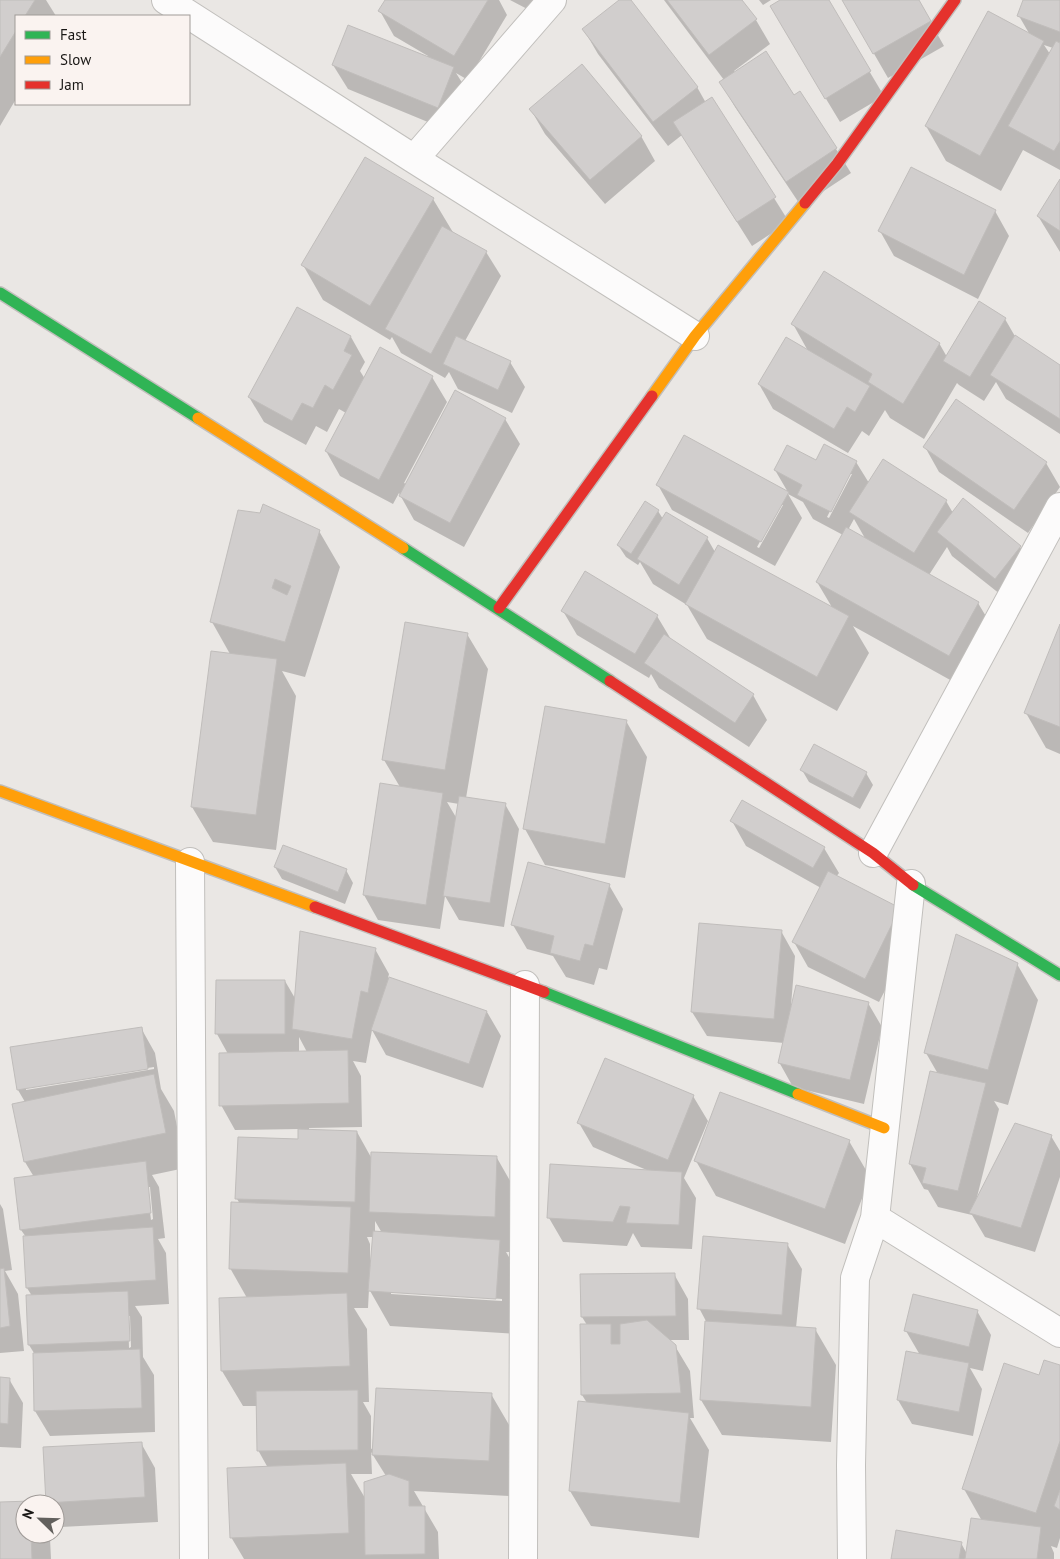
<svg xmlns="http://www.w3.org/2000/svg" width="1060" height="1559" viewBox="0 0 1060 1559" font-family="'PT Sans',sans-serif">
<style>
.shadow{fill:#0003;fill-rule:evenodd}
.building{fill:#d1cecd;stroke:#c0bdbb;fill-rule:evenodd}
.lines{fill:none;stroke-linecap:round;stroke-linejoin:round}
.street-casing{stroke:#c1bfbc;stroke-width:30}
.fast-casing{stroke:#c1bfbc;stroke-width:14}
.slow-casing{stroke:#c1bfbc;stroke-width:14}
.jam-casing{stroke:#c1bfbc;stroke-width:14}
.street{stroke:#fcfbfb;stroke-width:28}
.fast{stroke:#30b455;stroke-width:11}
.slow{stroke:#ff9f0a;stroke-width:11}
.jam{stroke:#e5322d;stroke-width:11}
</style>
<rect width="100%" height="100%" fill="#eae7e4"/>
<path class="shadow" d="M0,0H46L56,16H16V99L0,126Z
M386,0H499L507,15L468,80L456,73L468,92L452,132L348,89L333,65L427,57L428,56L394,36L380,11Z
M510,0H538L533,12Z
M621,0H630L697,87L706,103L774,198L789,222L752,246L682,135L668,146L598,54L584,30Z
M664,0H741L756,20L770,44L734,71L735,73L794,96L836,149L851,173L801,206L735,107L721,83L724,80Z
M759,0H771L763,5Z
M782,0H827L884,96L840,122L785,31Z
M843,0H918L944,46L888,78Z
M1025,0H1060V170L1023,150L1001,191L946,161L926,126L1030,35L1019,16ZM1044,45L1053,48L1050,54Z
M531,110L641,136L655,161L605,204L545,134Z
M1060,182V252L1038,216Z
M433,199L454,234L486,252L501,276L465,341L510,362L525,387L512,413L458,389L449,372L445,378L401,353L392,337L390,340L323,300L303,265Z
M995,211L1009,236L978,299L894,256L880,231Z
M298,308L351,337L365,362L360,371L365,379L432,377L447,402L404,483L406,484L505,419L520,444L464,547L414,520L399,493L393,504L340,476L326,451L346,413L339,409L327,432L316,426L306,445L264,422L249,397Z
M1005,319L1016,338L1060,366V434L1006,399L996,382L984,401L959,385L957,383L924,439L890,418L885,410L869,436L862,431L848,453L773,409L759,384L808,351L793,324L939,343L947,357Z
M956,401L1046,463L1060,487L1028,533L939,472L925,447Z
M684,436L789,494L775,470L816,462L824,445L856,462L869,483L946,501L953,513L1020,547L1035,571L1010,602L952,556L947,547L929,575L978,603L999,638L970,691L853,626L869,653L837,711L707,639L687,605L653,584L640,562L638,565L626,557L618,545L658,511L663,519L707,538L715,552L833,609L817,582L843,535L813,519L803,502L788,494L802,518L775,566L672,510L658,485ZM849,474H852L829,518L827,517ZM780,505H783L759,548L757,547ZM854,519L866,540L848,530Z
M319,531L340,567L305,677L282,671L296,696L276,850L213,842L192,807L230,654L212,622Z
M563,611L657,616L672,641L753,695L767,720L749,747L659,688L651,674L649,678L577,635Z
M1060,627V754L1046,748L1026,713Z
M467,634L488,669L466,798L505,804L519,829L504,927L459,920L445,896L440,929L378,920L364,895L400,787L384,760ZM447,802L459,804L457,819Z
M626,721L647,757L625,878L545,865L525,829Z
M802,770L866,773L873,785L860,809L809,782Z
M742,802L824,848L839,873L836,877L914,934L879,1002L808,967L794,942L821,888L746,846L732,821Z
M275,867L346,870L353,883L345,904L282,879Z
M609,885L623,909L607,970L599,968L594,985L566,977L553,956L527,949L513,925Z
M781,931L795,956L791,1006L868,1003L882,1027L864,1104L793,1087L779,1062L784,1043L707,1036L692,1012Z
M375,949L389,974L388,978L487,1012L501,1036L483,1088L386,1055L372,1030L366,1063L353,1061L361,1076L362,1127L309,1128V1131L357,1132L372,1159L497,1158L517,1193L515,1252H506L520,1276L516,1334L390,1326L369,1289L368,1308H354L367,1329L369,1402H363L371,1416V1449L491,1394L512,1430L509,1496L414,1491L438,1532L439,1559H244L231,1537L268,1468L258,1450V1406H243L222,1371L247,1298L230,1268L240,1204L237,1199L299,1140V1129L235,1130L221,1105L228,1054L217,1034V981H285L296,1000ZM299,1037L307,1052H299ZM375,1221L382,1233H375ZM367,1237H374L372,1265H370V1244ZM391,1291L502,1299V1301L391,1294ZM371,1452L386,1476L365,1498L351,1474H372Z
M1017,964L1038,1000L1008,1105L994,1101L999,1109L976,1201L1051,1136L1060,1151V1177L1035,1252L985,1237L972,1215L938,1207L928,1190L924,1189L910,1164L931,1072L938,1074L926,1053Z
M141,1028L155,1053L161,1089L174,1111L185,1168L152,1175L159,1187L165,1238L158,1239L166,1253L169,1304L135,1306L142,1317L143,1357L154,1375L155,1432L50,1436L35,1411L34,1353L29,1345L32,1296L27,1288L24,1237H26L21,1230L15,1179L34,1177L25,1162L14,1105L25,1102L18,1090ZM154,1067V1069L26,1090V1087ZM147,1187H150L153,1219L151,1220ZM128,1316H130L131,1347L129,1348Z
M605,1060L693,1096L708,1121L684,1178L696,1198L692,1249L641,1247L633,1233L627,1246L563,1242L549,1218L649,1171L593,1147L579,1123Z
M849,1141L870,1177L845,1244L716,1196L696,1161Z
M0,1204L3,1209L12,1270L5,1271L18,1294L24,1351L0,1353Z
M787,1244L802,1269L796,1328L815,1329L836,1365L831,1442L722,1435L701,1400L707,1323L699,1308Z
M674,1274L688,1299L689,1340H668L675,1346L690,1371L694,1418H690L709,1450L699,1538L591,1526L570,1491L587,1403L582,1395L587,1325L582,1317Z
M977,1311L991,1335L983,1371L970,1368L982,1389L973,1436L912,1424L898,1400L920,1355L906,1331Z
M1060,1367V1538L1057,1548L1051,1546L1054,1553V1559H892L961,1543L967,1554L982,1521L964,1489L1040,1376Z
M0,1378L9,1379L23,1403L21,1448L0,1447Z
M141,1443L155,1468L158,1522L61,1527L55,1516V1504H48L47,1502Z
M0,1503L31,1504H25V1534H48L50,1538L51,1559H0Z"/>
<path class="building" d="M0,0H35L25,16H16V31L0,57Z
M385,0H488L454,56L378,11Z
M619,0H631L698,87L653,122L582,29Z
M667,0H742L757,19L709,55Z
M780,0H829L871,71L825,99L770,6Z
M842,0H919L931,21L873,54Z
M1023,0H1060V32L1017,16Z
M988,11L1044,41L980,156L925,126Z
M348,25L454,67L438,108L332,65Z
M1056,41L1060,43V141L1054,151L1008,126Z
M766,51L794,95L800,91L837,148L786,182L719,82Z
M582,64L642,136L590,180L529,109Z
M712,97L776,197L737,222L673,122Z
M365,157L434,198L370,306L301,265Z
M911,167L996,210L964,275L878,231Z
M1060,179V231L1037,216Z
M442,226L487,251L431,354L385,329Z
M824,271L940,343L903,404L868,382L872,374L791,324Z
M979,301L1006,318L970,377L943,361Z
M297,307L351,336L344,351L352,355L333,390L325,385L313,408L302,403L292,421L248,397Z
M1015,335L1060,365V419L990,375Z
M456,336L511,361L498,390L443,364Z
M786,337L870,386L855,412L847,407L834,429L758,384Z
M380,347L433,376L379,480L325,451Z
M455,390L506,418L450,523L399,496Z
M956,399L1047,462L1014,510L923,447Z
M684,435L789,492L761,542L656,485Z
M824,444L857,461L831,512L797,495L802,485L774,470L787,445L816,460Z
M883,459L947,500L914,553L849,512Z
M963,498L1021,546L995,579L937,532Z
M645,501L659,510L631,554L617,545Z
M263,504L320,530L285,642L210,622L238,510L260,513ZM275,579L291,586L287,595L272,588Z
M666,512L708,537L679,585L637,559Z
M846,527L979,602L949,656L816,582Z
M718,545L849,616L817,677L685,604Z
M585,571L658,615L635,654L561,611Z
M405,622L468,633L445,770L382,760Z
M1060,624V727L1024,713Z
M664,634L754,694L735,723L644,663Z
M211,651L277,659L256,815L191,807Z
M545,706L627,720L605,844L523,829Z
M814,744L867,772L853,798L800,770Z
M380,783L443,793L426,905L363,895Z
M459,796L506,803L490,903L443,896Z
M742,800L825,847L813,868L730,821Z
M283,845L347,869L338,892L274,867Z
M528,862L610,884L593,946L585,944L580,961L550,953L554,936L511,925Z
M828,871L900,908L865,979L792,942Z
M699,923L782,930L774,1019L691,1012Z
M300,931L376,948L368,993L361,991L352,1039L292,1029Z
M956,934L1018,963L988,1070L924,1053Z
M389,977L487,1011L469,1064L371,1030Z
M216,980H285V1034H215Z
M796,985L869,1002L850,1080L778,1063Z
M142,1027L148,1069L17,1090L10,1047Z
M348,1050L349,1103L219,1106V1053Z
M605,1058L694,1095L668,1160L577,1123Z
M930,1071L986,1083L958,1191L922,1183L926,1168L909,1164Z
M154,1074L166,1133L24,1162L12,1104Z
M720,1092L850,1140L825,1209L694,1161Z
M1015,1123L1052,1135L1021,1228L969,1213Z
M298,1129L357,1131L355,1202L235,1199L238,1137L298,1139Z
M371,1152L497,1156L495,1217L369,1212Z
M146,1161L151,1213L20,1230L14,1178Z
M550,1164L682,1172L679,1225L626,1223L630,1207L620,1206L613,1222L547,1218Z
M231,1202L351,1207L348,1273L229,1269Z
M153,1227L156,1280L26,1288L23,1236Z
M373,1231L500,1240L496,1299L368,1291Z
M703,1236L788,1243L782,1315L697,1309Z
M4,1268L10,1326L0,1328V1269Z
M675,1273L676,1316L581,1317L580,1274Z
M128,1291L130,1341L28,1345L26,1295Z
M347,1293L350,1366L221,1371L219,1298Z
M913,1294L978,1310L969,1347L904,1331Z
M647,1320L676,1345L681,1393L581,1395L580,1324H611V1344H620V1324Z
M705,1321L816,1328L811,1407L700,1400Z
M140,1349L142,1408L34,1411L33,1353Z
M906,1351L969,1363L959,1412L897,1400Z
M1044,1360L1060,1365V1441L1036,1513L962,1489L1004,1363L1039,1375Z
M0,1377L10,1378L8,1424L0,1423Z
M376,1388L492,1393L489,1461L372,1455Z
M358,1390V1450L257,1451L256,1391Z
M578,1401L689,1413L680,1503L569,1491Z
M142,1442L145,1497L46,1503L43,1447Z
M346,1463L349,1533L230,1538L227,1468Z
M389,1474L409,1481V1506H425V1554L365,1555L364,1482Z
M1060,1490V1510L1054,1506Z
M31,1501V1504H25V1534H31L32,1559H0V1502Z
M971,1518L1041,1527L1037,1559H965Z
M896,1530L962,1542L959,1559H891Z"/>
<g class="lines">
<defs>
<path id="street" d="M166,0L414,159L695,336
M414,159L552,0
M873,853L1060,507
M190,862L194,1559
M875,1218L1060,1333
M523,1559L525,985
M852,1559L851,1465L855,1278L875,1218L911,884"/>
<path id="fast" d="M0,293L198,418
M403,548L610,681
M913,885L1060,975
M544,992L798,1094"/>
<path id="slow" d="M652,396L695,336L805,203
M198,418L403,548
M0,791L315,907
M798,1094L884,1128"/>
<path id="jam" d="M805,203L837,164L955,0
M499,608L652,396
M610,681L873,853L913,885
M315,907L544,992"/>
</defs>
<use href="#street" class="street-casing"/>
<use href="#fast" class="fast-casing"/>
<use href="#slow" class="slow-casing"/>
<use href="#jam" class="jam-casing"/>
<use href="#street" class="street"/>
<use href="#fast" class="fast"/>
<use href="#slow" class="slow"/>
<use href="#jam" class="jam"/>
</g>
<rect x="15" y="15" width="175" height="90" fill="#faf3f0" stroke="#a09b98"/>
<rect x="25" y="31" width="25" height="8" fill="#30b455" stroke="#a09b98"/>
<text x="60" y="40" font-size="15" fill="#191715">Fast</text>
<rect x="25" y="56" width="25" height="8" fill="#ff9f0a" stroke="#a09b98"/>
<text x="60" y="65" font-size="15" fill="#191715">Slow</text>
<rect x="25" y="81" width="25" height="8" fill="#e5322d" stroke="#a09b98"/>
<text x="60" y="90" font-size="15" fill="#191715">Jam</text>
<g transform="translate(40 1519) rotate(293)"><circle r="24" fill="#faf3f0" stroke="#a09b98"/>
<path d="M0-4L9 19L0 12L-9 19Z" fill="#62605d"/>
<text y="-8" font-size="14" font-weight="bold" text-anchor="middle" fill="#191715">N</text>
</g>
</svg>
